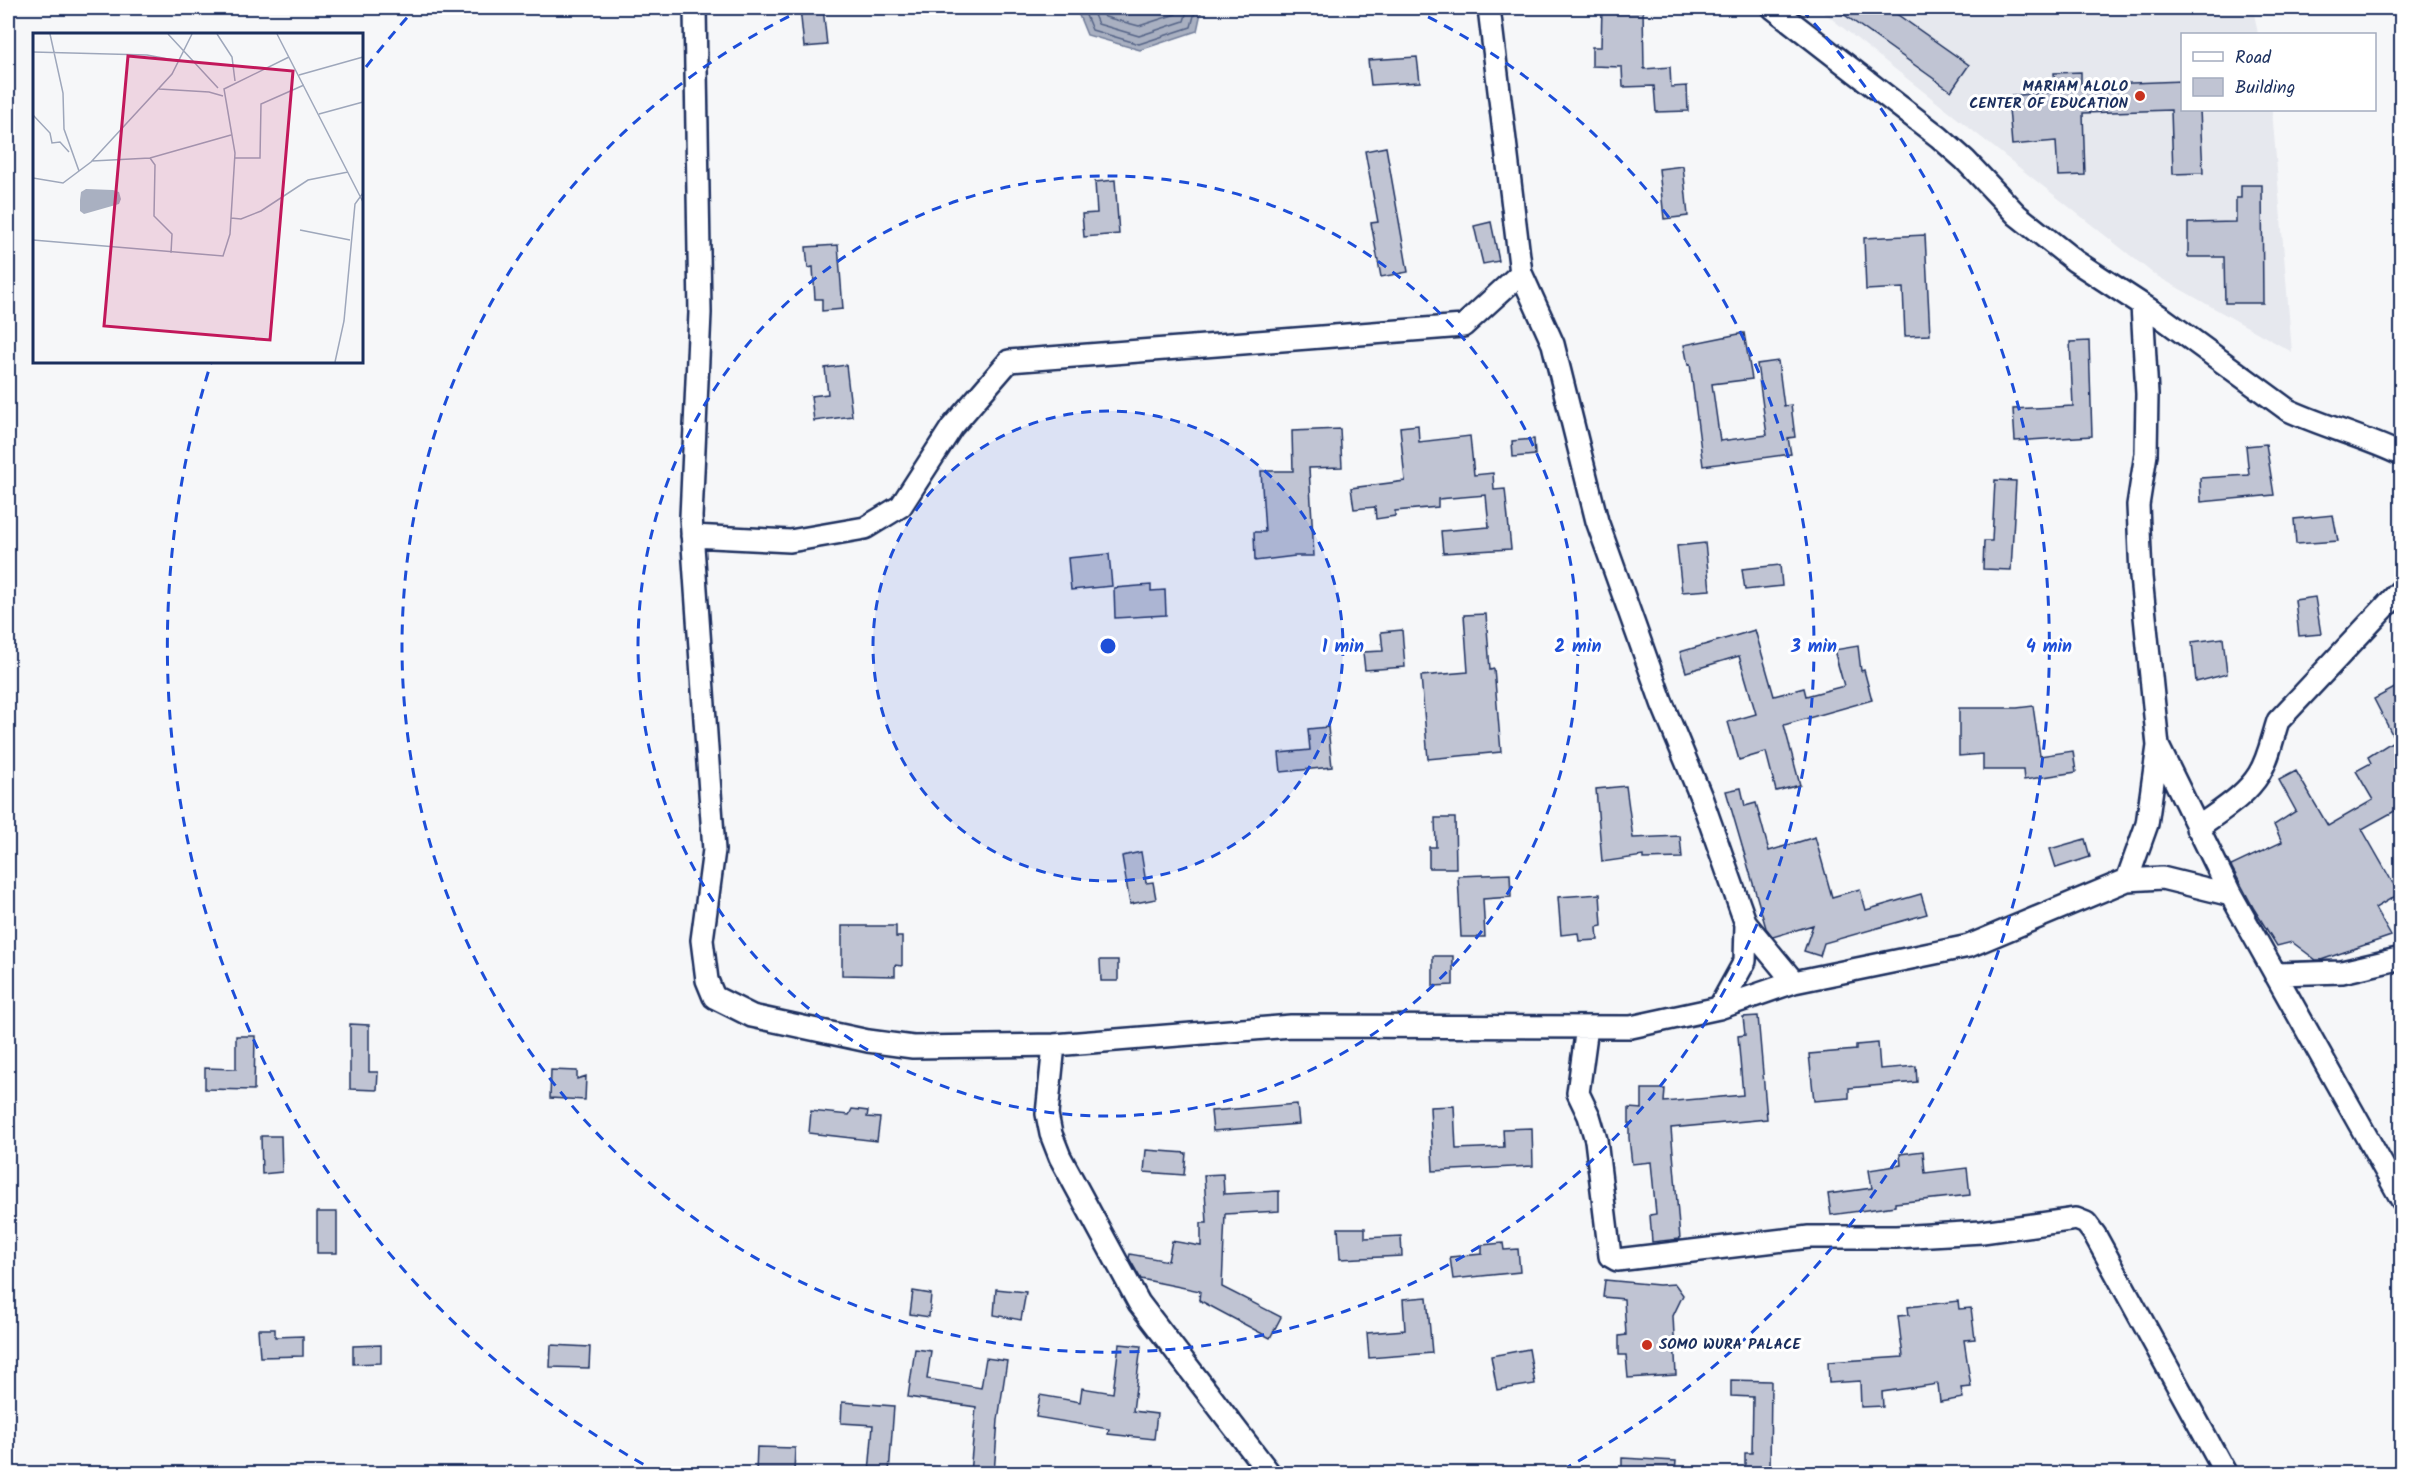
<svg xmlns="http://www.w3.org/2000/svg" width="2409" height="1481" viewBox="0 0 2409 1481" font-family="Kalam,sans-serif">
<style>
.built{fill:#e6e8ee}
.water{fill:#a9b0c1;stroke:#707c99;stroke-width:1.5}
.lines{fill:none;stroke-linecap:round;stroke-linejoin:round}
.shore{stroke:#546386;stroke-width:1.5}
.building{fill:#c0c4d3;stroke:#1b2f5e;stroke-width:1.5}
.minor-casing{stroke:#1b2f5e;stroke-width:26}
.minor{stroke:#fff;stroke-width:21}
.ring{fill:none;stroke:#1d4ed8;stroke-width:3;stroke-dasharray:10 8}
.poi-dot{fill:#c8321e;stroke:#fff;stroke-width:2}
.labels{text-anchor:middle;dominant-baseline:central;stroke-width:6;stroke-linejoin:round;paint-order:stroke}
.poi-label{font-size:15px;font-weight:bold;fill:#1b2f5e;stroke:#fff;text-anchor:end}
.inset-road{fill:none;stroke:#9ea7bb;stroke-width:1.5}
.view{fill:#c2185b;fill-opacity:0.15;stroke:#c2185b;stroke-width:3}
.inset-edge{fill:none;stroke:#1b2f5e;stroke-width:3}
.centre{fill:#1d4ed8;stroke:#fff;stroke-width:3}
.ring-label{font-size:18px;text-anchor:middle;font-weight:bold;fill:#1d4ed8;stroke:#fff;stroke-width:6;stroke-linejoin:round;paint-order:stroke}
</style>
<rect width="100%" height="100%" fill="#f6f7f9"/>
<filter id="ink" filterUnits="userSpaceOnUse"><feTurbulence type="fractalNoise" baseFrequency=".0167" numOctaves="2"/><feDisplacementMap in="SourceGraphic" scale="12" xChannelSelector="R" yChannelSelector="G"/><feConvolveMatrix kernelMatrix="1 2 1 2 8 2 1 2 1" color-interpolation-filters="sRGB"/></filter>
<g filter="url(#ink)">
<path class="built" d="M1818,8H2253L2258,34H2182V110H2272L2292,352L2155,275Z"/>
<path class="water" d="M1076,8H1202L1197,31L1140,50L1087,35Z"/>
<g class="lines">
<path class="shore" d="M1083,8L1092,30L1139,44L1191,27L1196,8
M1091,8L1098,24L1139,36L1184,21L1188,8
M1100,8L1105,17L1139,26L1176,14L1179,8"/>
</g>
<path class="building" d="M800,8H823L827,45L804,47Z
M1602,8H1643L1644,69L1670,67L1671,87L1687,86L1688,111L1656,112L1654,86L1623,87L1622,67L1592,66V47H1601Z
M1835,8H1888L1969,65L1951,91Z
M1417,57L1420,82L1371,85L1368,60Z
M2081,72V85L2182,81V109L2180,110H2200L2203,173L2173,174L2171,110L2083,113L2085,175L2058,176L2056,141L2012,145L2008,96L2055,92L2054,73Z
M1386,147L1408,272L1381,277L1371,223L1378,222L1365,151Z
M1683,166L1688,216L1664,219L1659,169Z
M1115,180L1119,234L1084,237L1082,214L1097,213L1095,182Z
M2241,185H2262L2263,303H2225L2224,257H2188V223L2236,222V198H2241Z
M1491,222L1499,261L1483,264L1474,226Z
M1925,235L1930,335L1905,336L1903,288L1866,290L1864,238Z
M838,245L843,309L822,311V299H815L813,267L808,268L806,247Z
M1744,333L1752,379L1712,384L1720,441L1767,435L1757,364L1778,361L1784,406L1791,405L1795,437L1788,438L1791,454L1703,466L1690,364L1688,365L1684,345Z
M2089,341L2092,436L2015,441L2013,409L2073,406L2070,342Z
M846,365L852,416L814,421L811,396L828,394L825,368Z
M1418,425L1419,442L1470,436L1474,475L1493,473L1494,490L1505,489L1511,549L1443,553L1441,531L1489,527L1486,495L1438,499V507L1395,511V516L1376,519L1375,507L1354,509L1351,488L1405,481L1400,427Z
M1340,429L1342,467L1309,468L1314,556H1295L1255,561L1254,532H1265L1261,471H1293L1292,431Z
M1534,439L1535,455L1513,457L1512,441Z
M2266,444L2274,495L2201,502L2200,478L2249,475L2246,446Z
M1995,480L2016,481L2011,570L1983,569L1984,541H1992Z
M2333,515L2338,541L2296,544L2294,519Z
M1705,543L1710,590L1682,592L1677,546Z
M1109,554L1112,586L1071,590L1068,558Z
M1780,565L1782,586L1745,590L1742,569Z
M1151,585V591L1165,590L1166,615L1115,618L1114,588Z
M2315,597L2321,634L2299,636L2295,600Z
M1486,614L1490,670L1494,669L1501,752L1428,759L1421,676L1468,672L1464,615Z
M1402,630L1405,667L1365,670L1363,652L1383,651L1381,632Z
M1755,630L1774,696L1804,688L1806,696L1844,686L1834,650L1858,646L1861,671L1864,670L1872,700L1784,725L1800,785L1776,791L1766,752L1739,760L1728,722L1756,714L1739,656L1686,672L1680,652Z
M2223,638L2227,674L2196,682L2192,642Z
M2402,684V807L2362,829L2399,894L2375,908L2391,936L2321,960H2316L2292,942L2277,946L2254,909L2231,866L2282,842L2274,825L2296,811L2279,780L2296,771L2328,826L2373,800L2356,771L2371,763L2368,757L2395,740L2374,699Z
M2033,706L2040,756L2073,751L2076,772L2024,780L2023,770H1983V754L1959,756V708H2017Z
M1328,727L1332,767L1281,772L1279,753L1310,750L1308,729Z
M1626,786L1633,838L1680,836L1682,858L1643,859V856L1602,862L1596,789Z
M1741,788L1745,806L1756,803L1769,851L1815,837L1832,897L1860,889L1866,910L1921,894L1927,914L1824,943L1820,956L1804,951L1813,925L1773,937L1766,928L1726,791Z
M1435,818H1455L1456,868H1429V847H1436Z
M2085,839L2090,857L2056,868L2050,849Z
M1141,852L1146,883L1153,882L1156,899L1130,904L1122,856Z
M1510,874L1511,897L1483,899L1485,937H1461L1458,876Z
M1600,894L1602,926L1597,927L1598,940L1579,941L1578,933L1561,935L1558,897Z
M842,926H896V937H902V966L895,965V976L842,975Z
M1433,956H1453V985L1433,986Z
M1100,960H1118V981H1101Z
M1758,1016L1767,1119L1671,1128L1680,1239L1652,1242L1650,1215L1656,1214L1651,1162L1632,1164L1629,1138V1108L1642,1109V1089H1665L1664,1102L1743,1095L1738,1036L1745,1035L1743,1017Z
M350,1024L369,1025V1072H378L377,1090L350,1089Z
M236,1036H255L254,1090L205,1089V1068L236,1069Z
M1878,1043L1880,1069L1916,1066L1917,1082L1849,1088V1098L1814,1101L1809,1054L1856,1050V1045Z
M551,1070L577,1071V1079L586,1076L585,1100L550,1098Z
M1297,1104L1299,1124L1213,1131L1211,1111Z
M1454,1106L1456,1149L1504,1147L1503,1129L1532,1128L1533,1166L1433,1171L1430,1107Z
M852,1109L868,1111L867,1117L880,1118L877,1141L809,1133L811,1111L849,1115Z
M261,1136H281L282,1172L262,1174Z
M1146,1150L1186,1153L1184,1175L1144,1172Z
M1923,1151L1925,1173L1967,1168L1970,1195L1895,1203V1206L1831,1215L1828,1194L1872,1188L1869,1170L1901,1165L1900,1154Z
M1223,1174L1224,1194L1279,1191V1211L1225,1214L1222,1287L1281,1317L1270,1338L1199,1300L1200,1291L1141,1279L1129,1258L1130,1254L1168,1261L1172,1241L1201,1246V1223H1207L1204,1175Z
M317,1212H337V1253H317Z
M1338,1228H1365V1238L1401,1236L1402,1256L1340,1259Z
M1503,1243L1504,1250L1518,1249L1520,1272L1453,1279L1450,1257L1482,1254V1245Z
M1605,1280L1659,1285L1675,1284L1683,1295L1673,1316L1676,1375L1628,1378L1626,1355H1619V1336L1626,1335L1624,1299L1603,1297Z
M996,1289L1026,1292L1021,1320L994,1315Z
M913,1291L931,1294L929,1317L910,1314Z
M1427,1297L1432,1353L1369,1358L1367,1333L1405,1330L1403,1299Z
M1958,1301L1959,1309L1971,1308L1975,1339L1964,1340L1971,1387L1961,1388L1963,1398L1940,1402L1938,1384L1882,1392L1883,1406L1861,1407L1860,1381L1829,1383L1828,1362L1903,1357L1898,1316L1909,1315L1908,1307Z
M258,1329H275V1337L303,1336V1356L260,1357Z
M1119,1344L1141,1346L1133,1411L1157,1414L1154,1439L1108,1434L1109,1429L1036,1417L1040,1395L1080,1402L1082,1388L1113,1393Z
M381,1345V1363L353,1364V1346Z
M551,1345L590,1347L589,1368L550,1367Z
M915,1349L931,1351L927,1379L981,1388L986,1358L1007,1361L998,1420L994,1473H970L976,1407L908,1397Z
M1529,1349L1535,1384L1497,1390L1491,1356Z
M1731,1380L1771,1381L1770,1473H1745V1453H1752L1753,1397L1731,1396Z
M842,1402L894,1406L889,1473H869L873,1425L841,1423Z
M757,1447L795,1448L794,1473H756Z
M1622,1458L1676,1461L1675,1473H1622Z"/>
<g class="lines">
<defs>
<path id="minor" d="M695,8L700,313L691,517L714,850L702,940L707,980L714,997L752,1016L868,1041L913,1047L1054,1045L1291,1026L1631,1027L1719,1008L1794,982L1969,946L2127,880L2162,878L2231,895L2402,1200
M1489,8L1521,273L1553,344L1597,521L1662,703L1701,797L1746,924L1745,961L1719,1008
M1773,8L1939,137L1965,160L2017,215L2075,261L2161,317L2288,410C2325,427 2365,437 2402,455
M692,536L790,541L865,528L901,506L952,427L1009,361L1463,326L1521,273
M2158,746L2231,895
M2197,828C2218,812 2245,797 2259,774C2269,758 2272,739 2278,721L2402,589
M2127,880L2147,824L2158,746L2141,577L2138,505L2146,454L2147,394L2142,305
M1746,924L1794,982
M2275,974L2342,972L2402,958
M1587,1027L1578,1093L1589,1116L1596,1140L1610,1256L1617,1260L1809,1237H1896L1982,1232L2076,1219L2086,1223L2095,1235L2226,1474
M1054,1045L1047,1114L1051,1134L1060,1157L1139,1303L1270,1474"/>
</defs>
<use href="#minor" class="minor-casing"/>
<use href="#minor" class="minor"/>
</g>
</g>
<circle cx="1108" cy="646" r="235" fill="#1d4ed8" fill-opacity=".12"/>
<g class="ring">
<circle cx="1108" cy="646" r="235"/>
<circle cx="1108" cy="646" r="470"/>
<path d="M1412 9A706 706 0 1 1 804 9"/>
<path d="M659 1473A941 941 0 0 1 211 363M366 67A941 941 0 0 1 414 10M1802 10A941 941 0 0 1 1557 1473"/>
</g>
<g class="poi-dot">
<circle cx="2140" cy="96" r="6"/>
<circle cx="1647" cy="1345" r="6"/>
</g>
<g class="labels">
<g class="poi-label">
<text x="2128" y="87">MARIAM ALOLO<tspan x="2128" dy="17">CENTER OF EDUCATION</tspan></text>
<text x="1659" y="1345" text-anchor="start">SOMO WURA PALACE</text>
</g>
</g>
<g transform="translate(33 33)">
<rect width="330" height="330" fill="#f6f7f9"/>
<path d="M53,156L80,157L86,159L88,166L86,171L51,181L47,178V167L48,159Z" fill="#a9b0c1"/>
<path class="inset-road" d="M17,1L30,60L31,96L46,138M135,1L185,55M184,1L199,24L202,48M244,1L330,169M0,19L114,22L146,28M266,42L330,24M126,56L176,59L190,63M286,81L330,69M0,82L17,100L19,110L27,109L36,119M117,125L122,132L121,183L139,201L138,220M202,125H227L228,71L271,52M59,128L117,125L198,102M0,145L30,150L58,129L139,41L159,1M198,185L208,186L228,178L275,147L315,139M267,197L317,207M0,207L190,223L197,201L202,120L191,56L256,24M302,329L311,288L322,171L330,160"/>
<path class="view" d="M95,23L260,38L237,307L71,293Z"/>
<rect width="330" height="330" class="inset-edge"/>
</g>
<circle cx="1108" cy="646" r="9" class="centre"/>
<g class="ring-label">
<text x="1343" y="652">1 min</text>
<text x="1578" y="652">2 min</text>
<text x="1814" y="652">3 min</text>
<text x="2049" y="652">4 min</text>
</g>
<rect width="2409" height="1481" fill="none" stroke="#fff" stroke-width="30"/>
<rect x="15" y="15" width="2379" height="1451" fill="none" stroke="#1b2f5e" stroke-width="2" filter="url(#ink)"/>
<rect x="2181" y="33" width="195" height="78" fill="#ffffff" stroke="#a4acbf" stroke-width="1.5"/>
<rect x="2193" y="52" width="30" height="9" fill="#ffffff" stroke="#a4acbf" stroke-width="1.5"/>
<text x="2235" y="63" font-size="18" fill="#1b2f5e">Road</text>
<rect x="2193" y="78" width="30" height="18" fill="#c0c4d3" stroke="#a4acbf" stroke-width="1.5"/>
<text x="2235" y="93" font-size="18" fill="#1b2f5e">Building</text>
</svg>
